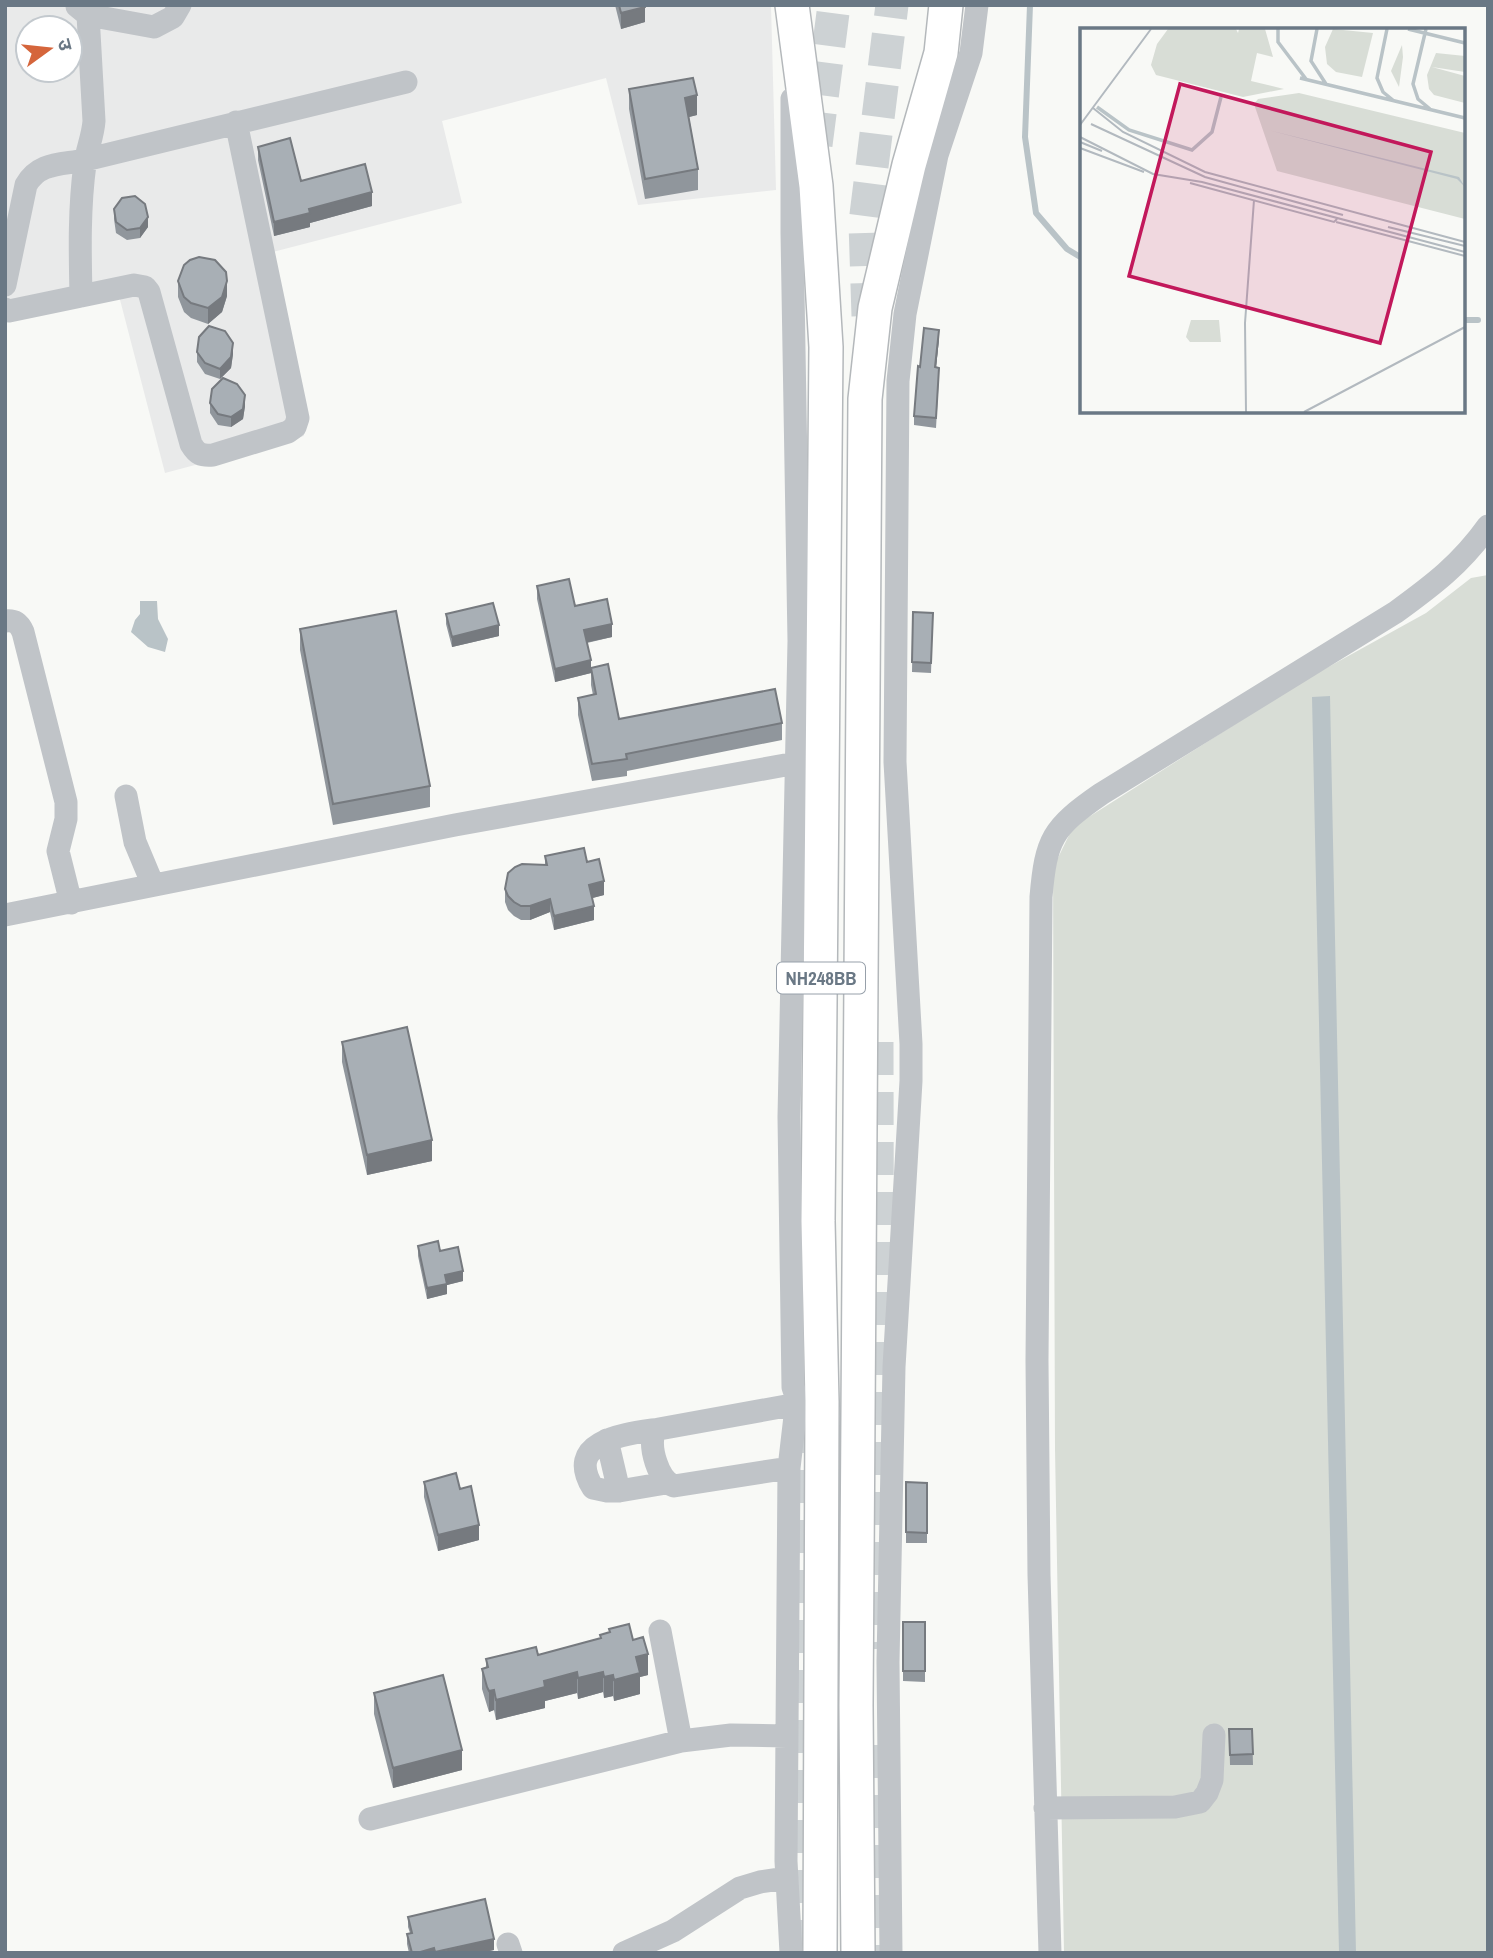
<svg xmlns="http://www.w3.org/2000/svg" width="1493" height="1958" viewBox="0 0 1493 1958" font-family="'Archivo Narrow','Noto Sans Devanagari',sans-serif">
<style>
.built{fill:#e9eaea;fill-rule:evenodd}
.green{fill:#d8ddd6}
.water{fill:#b9c3c7}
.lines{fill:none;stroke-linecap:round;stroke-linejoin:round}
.stream{stroke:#b9c3c7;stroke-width:6}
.highway-tunnel{stroke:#cdd2d4;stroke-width:33;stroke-dasharray:33 17;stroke-linecap:butt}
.highway-casing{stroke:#b4b8bb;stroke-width:36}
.minor{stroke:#c0c4c8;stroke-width:23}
.highway{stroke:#fff;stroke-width:33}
.wall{fill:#90969c}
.shaded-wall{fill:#767a7f}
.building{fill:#a8afb5;stroke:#767a7f;stroke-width:2}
.labels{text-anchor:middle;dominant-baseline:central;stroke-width:7;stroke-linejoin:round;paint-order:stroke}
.shield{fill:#fff;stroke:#97a0aa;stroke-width:2}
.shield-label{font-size:19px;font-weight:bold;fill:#6a7885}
.inset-river{fill:none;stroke:#b9c3c7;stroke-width:3.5}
.inset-road{fill:none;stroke:#b2b9bf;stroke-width:2}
.view{fill:#c2185b;fill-opacity:0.15;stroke:#c2185b;stroke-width:3.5}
.inset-edge{fill:none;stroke:#6a7885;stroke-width:3.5}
</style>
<rect width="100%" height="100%" fill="#f8f9f6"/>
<path class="built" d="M5,5H771L776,190L638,205L606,78L442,121L462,203L269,253L304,436L165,473L118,292L5,322ZM28,28H70V70H28Z"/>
<path class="green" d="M1488,575V1953H1064L1055,1449L1053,868L1073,827L1303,681L1426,613L1471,578Z"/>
<path class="water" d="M140,601H157L158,619L168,639L165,652L148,647L131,632L135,620L140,614Z
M1330,696L1356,1953H1339L1312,697Z"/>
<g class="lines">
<path class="stream" d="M1030,5L1025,137L1036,213L1067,249L1082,258
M1463,320H1478"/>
<path class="highway-tunnel" d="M816,145L834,5
M868,316L865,223L892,5
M877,1042L878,1649
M878,1745V1953
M800,1953L804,1287"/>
<defs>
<path id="highway" d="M792,5L816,186L826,347L818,1221L822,1401L820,1953
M858,1953L856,1706L865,399L875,308L909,165L941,53L946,5"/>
</defs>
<use href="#highway" class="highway-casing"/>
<path class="minor" d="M77,6L88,15L154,27L173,17L180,5
M792,99V233L799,641L789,1117L793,1387L797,1399L801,1401H822
M5,285L26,185C39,162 61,165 85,160L406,82
M81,296C80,251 79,208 85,164C87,149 93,136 94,121L88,15
M5,309L9,311L134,285L145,287L149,292L191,444C197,454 201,456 213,455L288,432L295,427L298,418L236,122
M5,621C15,620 19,623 23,632L66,802V819L58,851L71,903
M126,796L135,842L153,885
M5,915L455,825L813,760
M659,1429C627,1434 563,1440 593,1488L607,1491H619L666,1483
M607,1440L619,1491
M789,1468L674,1486C658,1480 649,1448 654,1432L659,1429L797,1404
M660,1631L681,1741
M1045,1808L1175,1807L1200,1802L1207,1793L1212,1780L1214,1735
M370,1819L681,1741L731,1735L787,1736
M508,1944L511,1953
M624,1953L673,1931L740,1888L760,1882L787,1878
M791,1953L786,1861L789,1468L797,1399
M891,1953L888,1662L894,1367L911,1081V1044L895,762L898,381L905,314L937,155L971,53L977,5
M1050,1953L1039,1575L1037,1361L1041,897C1046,839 1052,828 1101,794L1396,612C1433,585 1461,564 1488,526"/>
<use href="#highway" class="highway"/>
</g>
<path class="wall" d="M615,5H645V22L621,29Z
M629,89L697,115L689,117L698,169V190L645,199L629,109Z
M258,147L301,181L372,206L310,223V227L274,236L258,160Z
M114,209L148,227L140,238L127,240L116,233L114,219Z
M178,281L227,296L222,312L208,324L191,318L184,312L178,297Z
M939,339L936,368L939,377L936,428L914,425V416L920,367Z
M197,352L233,354L231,368L220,379L205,374L197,362Z
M210,403L245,406L243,419L231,427L218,425L210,413Z
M537,586L575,606L612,637L587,643L591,673L555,682L537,599Z
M913,612L933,613L931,673L912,672Z
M446,614L499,636L452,647L446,624Z
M300,629L430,786V807L333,825L300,650Z
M591,668L619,719L782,723V740L627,771V776L592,781L578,715V698L593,695L591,685Z
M545,856L587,862L604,895L592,898L594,920L554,930L550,912L530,920H521L514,916L508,910L505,902V889L545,865Z
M342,1042L432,1161L367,1175L342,1062Z
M418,1246L440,1251L463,1281L447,1285V1294L427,1299L418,1256Z
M424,1482L460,1489L479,1540L438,1551L424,1497Z
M906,1482L927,1483V1543H906Z
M903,1622H925V1682L903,1681Z
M609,1629L633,1640L648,1675L640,1677V1694L614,1701L613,1696L604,1698L603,1692L578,1699L577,1693L545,1701V1708L496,1720L494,1710L489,1712L482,1689V1669L486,1668V1659L538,1655L600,1639V1635L609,1633Z
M374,1693L462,1770L393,1788L374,1714Z
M1229,1729H1252L1253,1765H1230Z
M408,1917L494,1950L480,1953H409L407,1944V1934L410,1933L408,1927Z"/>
<path class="shaded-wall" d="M645,7V22L621,29V13Z
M697,95V115L685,118V98Z
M372,192V206L310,223V227L274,236V222L309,209Z
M148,217V227L140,238V228Z
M227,281V296L222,312L208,324V308Z
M939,330V339L935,377V367Z
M233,343V354L231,368L220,379V369Z
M245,395V406L243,419L231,427V417Z
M612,624V637L584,643V630Z
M499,625V636L452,647V637Z
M591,660V673L555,682V669Z
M604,881V895L589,899V885Z
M550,899V912L530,920V906Z
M594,906V920L554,930V916Z
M432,1140V1161L367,1175V1155Z
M463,1271V1281L447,1285V1294L427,1299V1288L445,1275Z
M479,1525V1540L438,1551V1535Z
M648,1654V1675L640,1677V1694L614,1701V1680L636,1657Z
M577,1672V1693L545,1701V1708L496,1720V1700L544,1681Z
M603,1672V1692L578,1699V1678Z
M613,1675V1696L604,1698V1677Z
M494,1690V1710L489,1712V1691Z
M462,1750V1770L393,1788V1768Z
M494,1939V1950L480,1953H435Z
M434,1948V1953H417Z"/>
<path class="building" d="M619,5H645V7L621,13Z
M693,78L697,95L685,98L698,169L645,179L629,89Z
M290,138L301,181L365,164L372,192L309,209L310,213L274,222L258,147Z
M135,196L145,204L148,217L140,228L127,230L116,222L114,209L122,198Z
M199,257L215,260L226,272L227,281L222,297L208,308L191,303L184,297L178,281L184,265L190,260Z
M209,326L225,331L233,343L231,357L220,369L205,363L197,352L199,337Z
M924,328L939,330L935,367L939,368L936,418L914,416L918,366L920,367Z
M223,378L237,384L245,395L243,409L231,417L218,414L210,403L212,389Z
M569,579L575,606L607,599L612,624L584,630L591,660L555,669L537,586Z
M493,603L499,625L452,637L446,614Z
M396,611L430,786L333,804L300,629Z
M913,612L933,613L931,663L912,662Z
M608,664L619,719L775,689L782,723L626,754L627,759L592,764L578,698L596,694L591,668Z
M584,848L587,862L599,859L604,881L589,885L594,906L554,916L550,899L530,906H521L514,902L508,896L505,889L508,873L515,867L522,864L547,865L545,856Z
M407,1027L432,1140L367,1155L342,1042Z
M438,1241L440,1251L458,1247L463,1271L445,1275L447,1284L427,1288L418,1246Z
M456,1473L460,1489L471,1486L479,1525L438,1535L424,1482Z
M906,1482L927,1483V1533L906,1532Z
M903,1622H925V1671H903Z
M629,1624L633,1640L643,1637L648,1654L636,1657L640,1673L614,1680L613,1675L604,1677L603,1672L578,1678L577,1672L544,1681L545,1687L496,1700L494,1690L489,1691L487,1687L482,1669L488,1667L486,1659L536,1647L538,1655L601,1638L600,1635L610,1632L609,1629Z
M443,1675L462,1750L393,1768L374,1693Z
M1229,1729H1252L1253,1754L1230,1755Z
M485,1899L494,1939L435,1952L434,1948L417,1953H412L407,1934L412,1933L408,1917Z"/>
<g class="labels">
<rect class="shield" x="777" y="962.5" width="88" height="31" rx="5"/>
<g class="shield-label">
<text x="821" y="978">NH248BB</text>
</g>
</g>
<g transform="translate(1080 28)">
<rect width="385" height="385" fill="#f8f9f6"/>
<path d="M88,1H156L158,5L159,1H185L193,29L177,25L171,53L204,61L163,69L76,47L71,37L77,16ZM253,1L293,5L282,49L256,44L247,36L245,19ZM322,17L323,29L319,59L311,43ZM356,25L385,28V44L352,39L385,48V75L354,67L349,61L347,47ZM219,65L385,105V191L197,143L174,76L178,71ZM111,292H139L141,314H110L106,309Z" fill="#d8ddd6"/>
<path d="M184,101L379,149L385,159L377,151Z" fill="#b9c3c7"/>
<path class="inset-river" d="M198,1V14L226,51M237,1L231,33L246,56M307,1L297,50L303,64L314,73M328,1L385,15M346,1L333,56L338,71L350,81M220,50L385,90M17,79L49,102L112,122L132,104L141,69"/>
<path class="inset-road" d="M13,80L43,104L125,144L385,214M11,96L125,149L263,187M0,97L71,1M0,109L73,146L122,154L385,224M0,114L22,123M0,120L64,144M110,155L254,194L257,191M256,194L385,228M308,199L385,218M166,384L165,295L174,172M224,384L385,299"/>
<path class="view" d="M100,56L351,124L300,315L49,248Z"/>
<rect width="385" height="385" class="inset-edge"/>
</g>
<rect width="1493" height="1958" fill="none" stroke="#6a7885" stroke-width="14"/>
<g transform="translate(49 49) rotate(75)"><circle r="33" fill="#ffffff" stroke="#c3c9ce" stroke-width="2"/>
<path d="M0-5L12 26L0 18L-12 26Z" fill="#d5653b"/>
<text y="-10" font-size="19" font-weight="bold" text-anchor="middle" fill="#6a7885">उ</text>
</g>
</svg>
